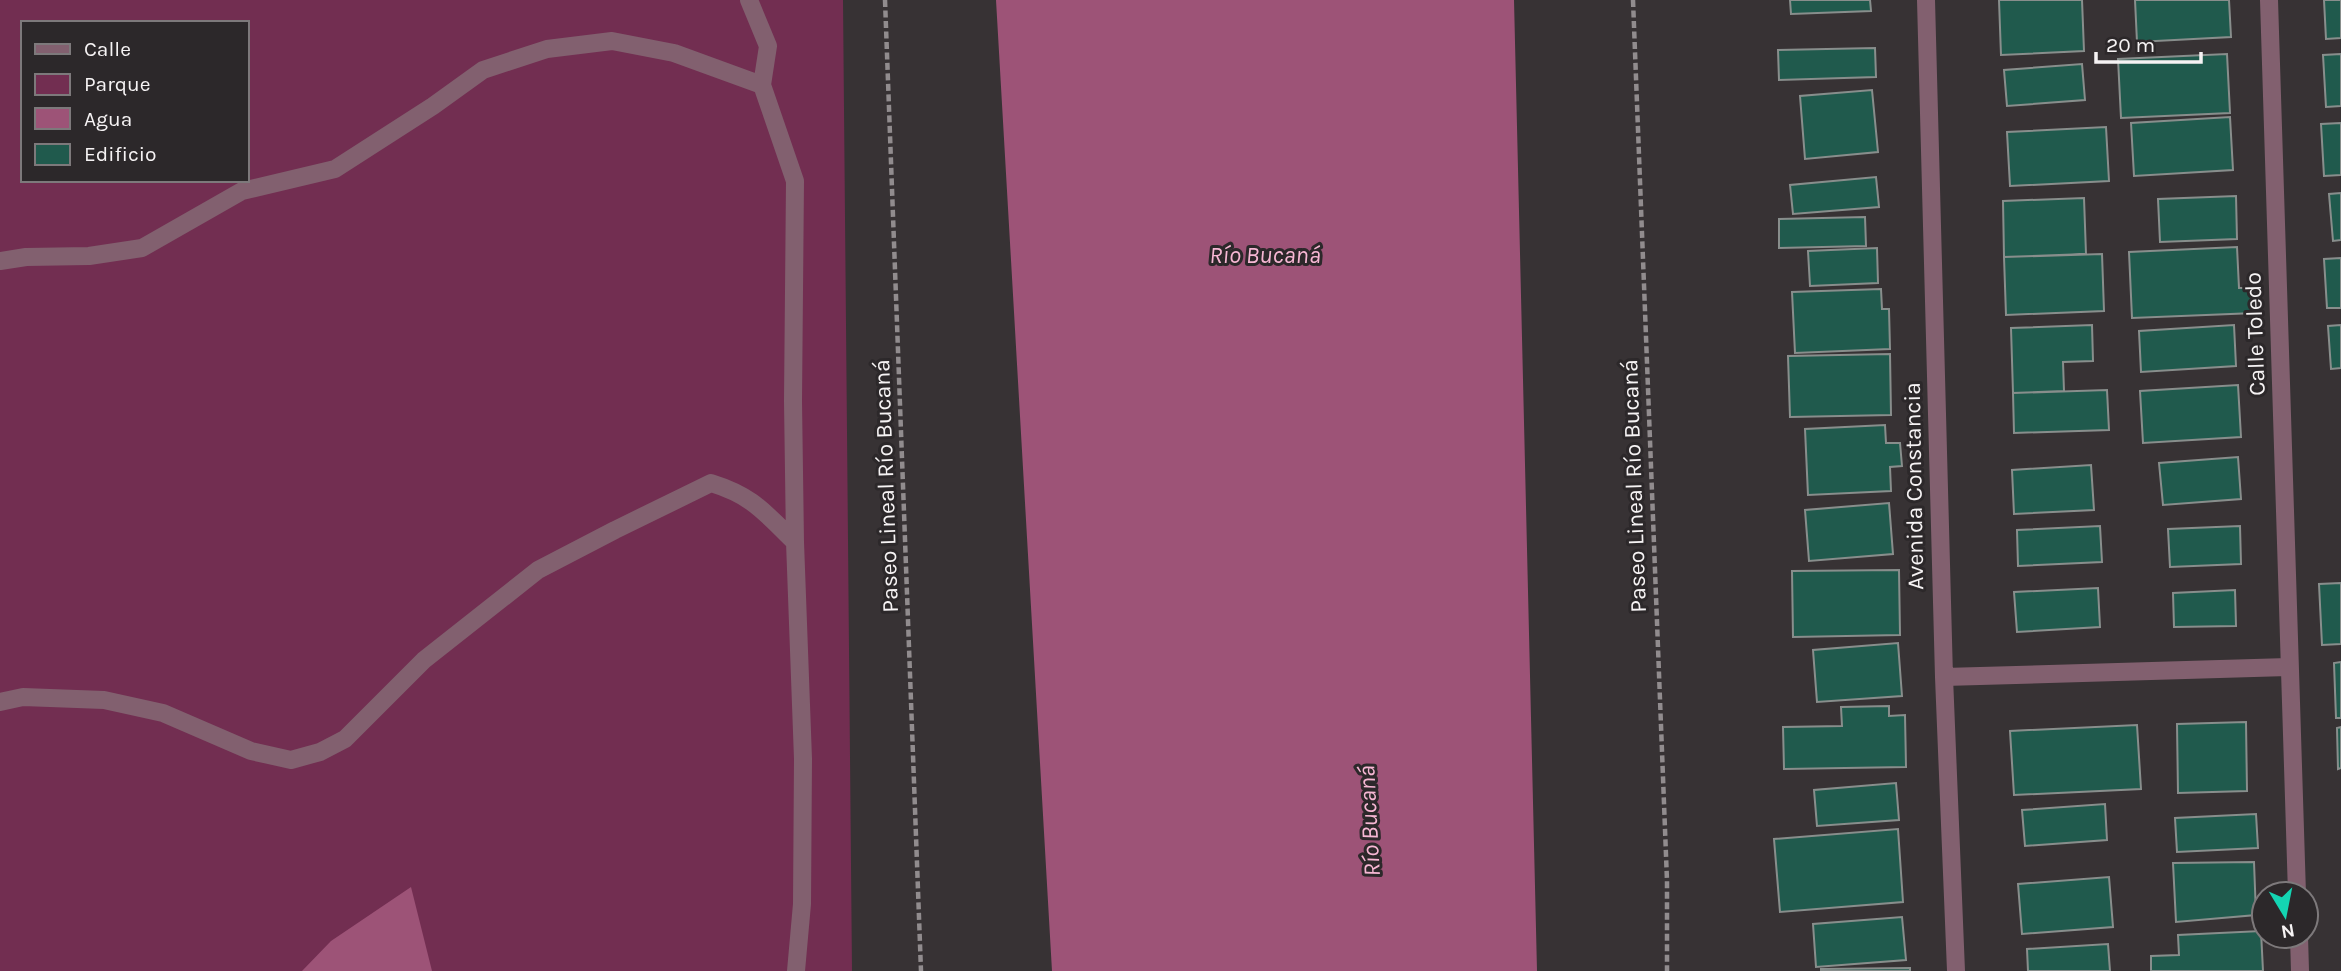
<svg xmlns="http://www.w3.org/2000/svg" width="2341" height="971" viewBox="0 0 2341 971" font-family="Karla,sans-serif">
<style>
.green{fill:#722e51;fill-rule:evenodd}
.water{fill:#9d5377}
.building{fill:#205a4d;stroke:#888e8c;stroke-width:2}
.lines{fill:none;stroke-linecap:round;stroke-linejoin:round}
.path{stroke:#918c8e;stroke-width:4.5;stroke-dasharray:7 3.5;stroke-linecap:butt}
.minor{stroke:#82606f;stroke-width:18}
.labels{text-anchor:middle;dominant-baseline:central;stroke-width:6;stroke-linejoin:round;paint-order:stroke}
.street-label{font-size:23px;fill:#f6f3f4;stroke:#2c282a}
.water-label{font-size:24px;font-style:italic;fill:#f7b7d4;stroke:#2c282a}
</style>
<rect width="100%" height="100%" fill="#373234"/>
<path class="green" d="M0,0H843L852,971H0ZM23,23H247V180H23Z"/>
<path class="water" d="M996,0H1514L1537,971H1052Z
M411,887L432,971H302L331,941Z"/>
<path class="building" d="M1790,0H1870L1871,11L1791,14Z
M1999,0H2082L2084,51L2001,55Z
M2135,0H2229L2231,37L2137,42Z
M2324,0H2341V38L2326,39Z
M1875,48L1876,77L1779,80L1778,50Z
M2227,54L2230,113L2121,118L2118,59Z
M2341,54V106L2326,107L2323,55Z
M2082,64L2085,100L2007,106L2004,70Z
M1872,90L1878,152L1805,159L1800,96Z
M2230,117L2233,170L2134,176L2131,123Z
M2341,123V175L2324,176L2321,124Z
M2106,127L2109,181L2010,186L2007,132Z
M1876,177L1879,207L1793,214L1790,185Z
M2341,193V240L2333,241L2329,194Z
M2236,196L2237,239L2160,242L2158,199Z
M2084,198L2086,254L2004,257L2003,201Z
M1865,217L1866,246L1779,248V219Z
M2237,247L2239,288H2254L2255,313L2132,318L2129,252Z
M1877,248L1878,283L1810,286L1808,251Z
M2102,254L2104,311L2006,315L2004,257Z
M2341,258V308H2327L2324,259Z
M1881,289L1882,309H1889L1890,349L1795,353L1792,292Z
M2092,325L2093,361L2063,362L2064,391L2013,393L2011,328Z
M2234,325L2236,366L2141,372L2139,331Z
M2341,325V368L2331,369L2328,326Z
M1890,354L1891,415L1790,417L1788,356Z
M2238,385L2241,437L2143,443L2140,391Z
M2107,390L2109,430L2014,433L2013,393Z
M1885,425L1886,443H1900L1902,466L1890,467L1891,491L1808,495L1805,429Z
M2238,457L2241,499L2163,505L2159,463Z
M2091,465L2094,510L2014,514L2012,470Z
M1889,503L1893,554L1809,561L1805,510Z
M2100,526L2102,562L2018,566L2017,530Z
M2240,526L2241,564L2170,567L2168,529Z
M1899,570L1900,635L1793,637L1792,571Z
M2341,583V644L2322,645L2319,584Z
M2098,588L2100,627L2017,632L2014,592Z
M2235,590L2236,626L2174,627L2173,593Z
M1898,643L1902,696L1817,702L1813,650Z
M2341,662V718H2336L2334,663Z
M1889,706V716L1905,715L1906,767L1784,769L1783,727L1842,726L1841,707Z
M2246,722L2247,791L2178,793L2177,724Z
M2137,725L2141,789L2014,795L2010,731Z
M2341,727V768L2338,769L2337,728Z
M1896,783L1899,820L1817,826L1814,790Z
M2105,804L2107,840L2025,846L2022,810Z
M2256,814L2258,848L2177,852L2175,818Z
M1898,829L1903,902L1780,912L1774,839Z
M2254,862L2256,915L2176,922L2173,863Z
M2109,877L2113,927L2022,934L2018,884Z
M1902,917L1906,960L1816,967L1813,924Z
M2261,931L2263,971H2151V956L2179,955L2178,935Z
M2108,944L2110,971H2028L2027,949Z
M1910,968V971H1821V969Z"/>
<g class="lines">
<path class="path" d="M885,0L921,971
M1633,0L1667,881V971"/>
<path class="minor" d="M1926,0L1944,677L1956,971
M2269,0L2297,894
M762,85L795,181L793,401L795,542L803,759L802,904L796,971
M0,261L26,257L89,256L142,248L242,191L335,169L433,106L483,70L547,49L612,41L674,53L762,85L768,46L749,0
M1944,677L2289,667
M0,702L23,697L104,700L163,713L251,751L291,760L320,752L345,739L424,660L538,570L615,530L711,483C753,496 764,512 795,542
M2299,936L2300,971"/>
</g>
<g class="labels">
<g class="street-label">
<text transform="translate(2255 334) rotate(-92)">Calle Toledo</text>
<text transform="translate(886 486) rotate(-92)">Paseo Lineal Río Bucaná</text>
<text transform="translate(1634 486) rotate(-92)">Paseo Lineal Río Bucaná</text>
<text transform="translate(1914 486) rotate(-91)">Avenida Constancia</text>
</g>
<g class="water-label">
<text x="1265" y="255">Río Bucaná</text>
<text transform="translate(1369 821) rotate(-93)">Río Bucaná</text>
</g>
</g>
<rect x="21" y="21" width="228" height="161" fill="#2c282a" stroke="#7d797b" stroke-width="2"/>
<rect x="35" y="44" width="35" height="10" fill="#82606f" stroke="#7d797b" stroke-width="2"/>
<text x="84" y="56" font-size="21" fill="#f6f3f4">Calle</text>
<rect x="35" y="74" width="35" height="21" fill="#722e51" stroke="#7d797b" stroke-width="2"/>
<text x="84" y="91" font-size="21" fill="#f6f3f4">Parque</text>
<rect x="35" y="108" width="35" height="21" fill="#9d5377" stroke="#7d797b" stroke-width="2"/>
<text x="84" y="126" font-size="21" fill="#f6f3f4">Agua</text>
<rect x="35" y="144" width="35" height="21" fill="#205a4d" stroke="#7d797b" stroke-width="2"/>
<text x="84" y="161" font-size="21" fill="#f6f3f4">Edificio</text>
<g transform="translate(2285 915) rotate(170)"><circle r="33" fill="#2c282a" stroke="#7d797b" stroke-width="2"/>
<path d="M0-5L12 26L0 18L-12 26Z" fill="#14d5b3"/>
<text y="-10" font-size="19" font-weight="bold" text-anchor="middle" fill="#f6f3f4">N</text>
</g>
<path d="M2096 52v10h105v-10" fill="none" stroke="#f6f3f4" stroke-width="3.5"/>
<text x="2106" y="52" font-size="21" fill="#f6f3f4" stroke="#2c282a" stroke-width="5" paint-order="stroke">20 m</text>
</svg>
